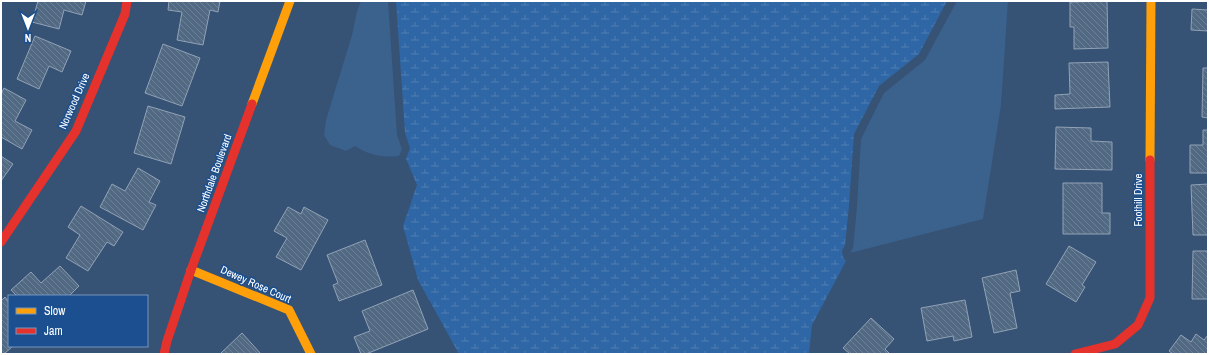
<svg xmlns="http://www.w3.org/2000/svg" width="1209" height="355" viewBox="0 0 1209 355" font-family="'Archivo Narrow',sans-serif">
<style>
.wetland{fill:url(#wetland-marsh)}
.water{fill:#3b618d}
.building{fill:url(#building-back-hatch);stroke:#92a2b6}
.lines{fill:none;stroke-linecap:round;stroke-linejoin:round}
.slow{stroke:#ff9f0a;stroke-width:9}
.jam{stroke:#e5322d;stroke-width:9}
.labels{text-anchor:middle;dominant-baseline:central;stroke-width:3;stroke-linejoin:round;paint-order:stroke}
.street-label{font-size:11px;fill:#fff;stroke:#1b4f8f}
</style>
<defs>
<pattern id="wetland-marsh" width="20" height="14" patternUnits="userSpaceOnUse"><rect width="20" height="14" fill="#2f66a5"/><path d="M1 5h8M5 5V1M11 12h8M15 12V8" fill="none" stroke="#4e7db2"/></pattern>
<pattern id="building-back-hatch" width="6" height="6" patternUnits="userSpaceOnUse"><rect width="6" height="6" fill="#526984"/><path d="M-1 5l2 2M0 0l6 6M5-1l2 2" fill="none" stroke="#6c8096"/></pattern>
</defs>
<rect width="100%" height="100%" fill="#365274"/>
<path class="wetland" d="M396,1H947L919,54L879,86L854,134L849,206L845,245L842,251L843,257L846,261L812,325L809,354H459L418,280L403,226L417,185L406,159L410,148L405,133Z"/>
<path class="water" d="M361,1H388L397,135L402,149L399,156C384,158 368,155 355,146L346,151L330,145L324,135L326,120L352,35L357,11Z
M957,1H1008L1001,105L983,219L850,253L853,248L857,207L861,139L884,93L925,60Z"/>
<path class="building" d="M38,1H86L82,15L64,10L59,29L32,22Z
M169,1H220L218,12L210,10L203,45L177,40L182,12L168,10Z
M1107,1L1108,48L1074,49V27H1070V2Z
M1192,9L1208,10V31L1191,30Z
M35,36L71,51L62,72L49,66L39,89L17,79Z
M163,44L200,58L182,106L145,93Z
M1108,62L1110,107L1055,109V95L1070,94L1069,63Z
M1203,68H1208V118L1202,117Z
M4,88L26,100L15,121L32,130L22,149L1,137V94Z
M148,106L185,117L171,164L134,153Z
M1056,127L1091,128V141L1112,142V170L1055,169Z
M1203,130H1208V173H1190V145H1203Z
M1,156L13,164L1,181Z
M138,168L160,181L149,202L156,205L143,230L100,207L112,184L125,191Z
M1063,183H1102V213H1110V234H1063Z
M1208,184V235H1193L1191,185Z
M81,206L123,232L114,246L107,242L88,271L66,258L80,235L68,227Z
M288,207L301,214L304,207L328,220L301,270L276,257L287,238L274,231Z
M365,240L382,285L339,301L333,285L338,283L327,255Z
M1069,246L1096,262L1082,285L1085,287L1076,302L1046,284Z
M1193,251H1208V299H1192Z
M60,266L79,286L69,296H17L11,290L31,272L41,283Z
M1016,270L1020,291L1010,293L1017,328L994,333L982,278Z
M413,290L428,329L366,354H361L354,337L370,331L362,311Z
M5,297L9,302V346H13L4,354H1V301Z
M965,300L972,337L954,341L953,336L927,341L921,308Z
M871,318L894,339L885,349L890,354H850L843,348Z
M242,333L261,354H222L221,353Z
M1196,334L1204,340L1208,335V354H1173L1169,351L1181,335L1191,342Z"/>
<g class="lines">
<path class="slow" d="M252,104L290,1
M1150,160L1151,1
M191,270L289,310L311,354"/>
<path class="jam" d="M1,242L76,131L125,14L127,1
M164,354L167,341L191,270L252,104
M1075,354L1115,344L1138,325L1150,298V160"/>
</g>
<g class="labels">
<g class="street-label">
<text transform="translate(74 101) rotate(-66)">Norwood Drive</text>
<text transform="translate(214 173) rotate(-70)">Northdale Boulevard</text>
<text transform="translate(1138 200) rotate(-90)">Foothill Drive</text>
<text transform="translate(256 284) rotate(24)">Dewey Rose Court</text>
</g>
</g>
<rect width="1209" height="355" fill="none" stroke="#ffffff" stroke-width="4"/>
<rect x="8" y="295" width="140" height="52" fill="#1b4f8f" stroke="#7695bc"/>
<rect x="16" y="308" width="20" height="6" fill="#ff9f0a" stroke="#7695bc"/>
<text x="44" y="315" font-size="12" fill="#ffffff">Slow</text>
<rect x="16" y="328" width="20" height="6" fill="#e5322d" stroke="#7695bc"/>
<text x="44" y="335" font-size="12" fill="#ffffff">Jam</text>
<g transform="translate(28 28) rotate(180)" stroke="#1b4f8f" stroke-width="3" paint-order="stroke">
<path d="M0-3L7 15L0 10L-7 15Z" fill="#ffffff"/>
<text y="-6" font-size="11" font-weight="bold" text-anchor="middle" fill="#ffffff">N</text>
</g>
</svg>
